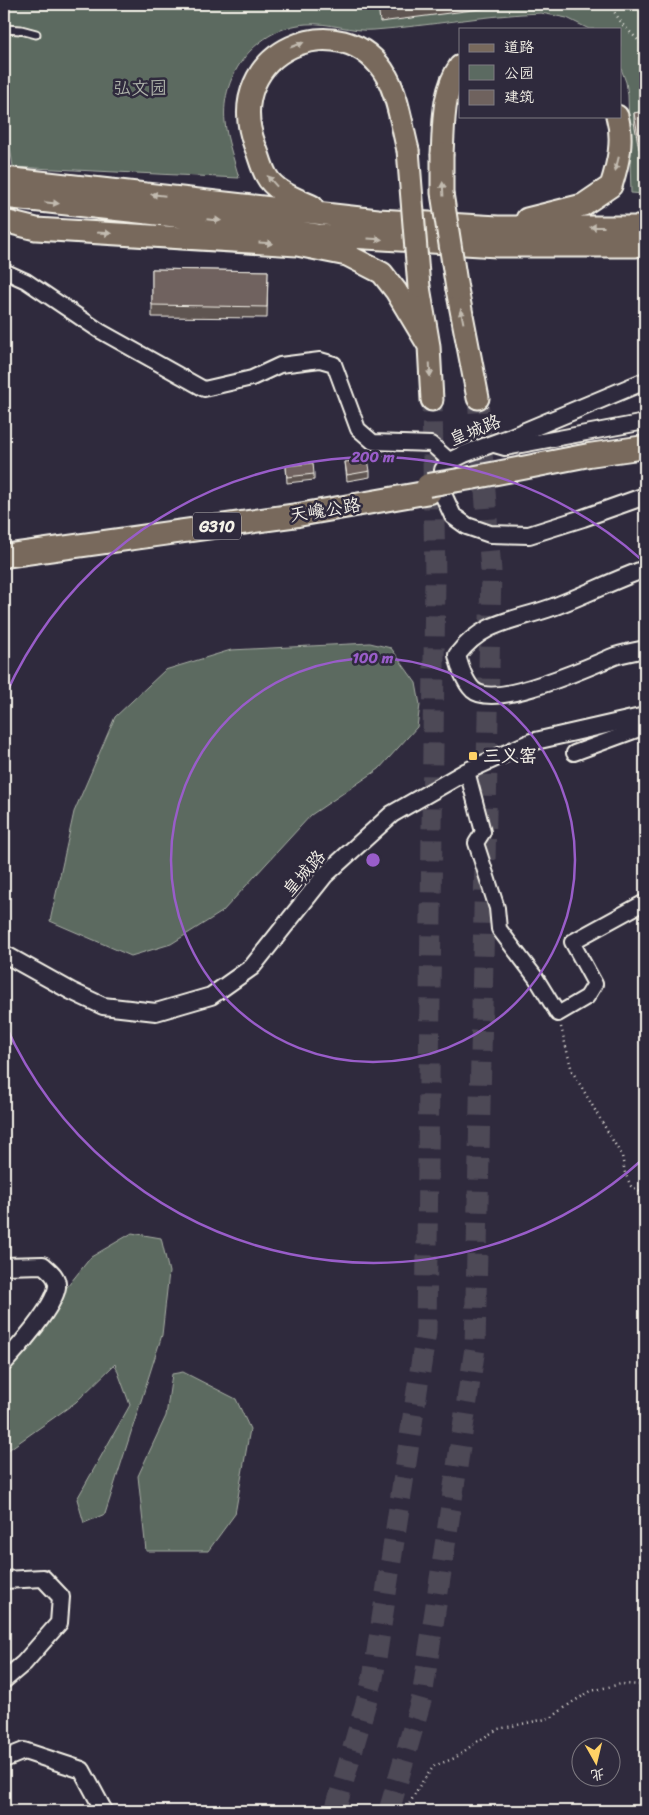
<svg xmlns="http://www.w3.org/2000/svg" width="649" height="1815" viewBox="0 0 649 1815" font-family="Sriracha,'LXGW WenKai TC',sans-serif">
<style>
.green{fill:#5b6a61;stroke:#a8aea4}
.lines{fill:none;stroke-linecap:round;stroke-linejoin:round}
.primary-tunnel{stroke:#4d4857;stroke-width:21;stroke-dasharray:21 11;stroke-linecap:butt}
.service-casing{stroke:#f4f1e8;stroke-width:11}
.minor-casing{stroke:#f4f1e8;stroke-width:18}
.tertiary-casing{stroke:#f4f1e8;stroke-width:20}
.primary-casing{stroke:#f4f1e8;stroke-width:25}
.trunk-casing{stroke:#f4f1e8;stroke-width:26}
.path{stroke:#f4f1e8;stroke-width:2.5;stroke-dasharray:1 4;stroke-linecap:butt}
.service{stroke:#2f2a3d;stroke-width:7}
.minor{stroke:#2f2a3d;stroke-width:14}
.tertiary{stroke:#2f2a3d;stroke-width:16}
.primary{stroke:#78695c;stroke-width:21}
.trunk{stroke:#78695c;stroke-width:22}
.primary-bridge-casing{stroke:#f4f1e8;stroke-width:25;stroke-linecap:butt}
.trunk-bridge-casing{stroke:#f4f1e8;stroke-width:26;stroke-linecap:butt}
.primary-bridge{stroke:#78695c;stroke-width:21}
.trunk-bridge{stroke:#78695c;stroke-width:22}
.wall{fill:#5f5451;stroke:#f4f1e8}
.building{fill:#6f625e;stroke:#f4f1e8}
.oneway{fill:#c2bbb0}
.ring{fill:none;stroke:#995dc9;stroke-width:2.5}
.poi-dot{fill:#ffd166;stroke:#2f2a3d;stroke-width:2}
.labels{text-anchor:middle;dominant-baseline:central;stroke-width:5;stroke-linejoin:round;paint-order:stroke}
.shield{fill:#2f2a3d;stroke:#b9b5b5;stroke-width:1}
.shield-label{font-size:16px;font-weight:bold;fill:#f4f1e8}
.park-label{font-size:18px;fill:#afb4ab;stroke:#2f2a3d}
.street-label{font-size:18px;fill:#f4f1e8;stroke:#2f2a3d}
.poi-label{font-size:18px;font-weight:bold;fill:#f4f1e8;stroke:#2f2a3d;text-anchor:start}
.centre{fill:#995dc9;stroke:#2f2a3d;stroke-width:2.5}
.ring-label{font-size:15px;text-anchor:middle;font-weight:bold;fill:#995dc9;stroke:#2f2a3d;stroke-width:5;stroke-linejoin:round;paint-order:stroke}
</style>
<rect width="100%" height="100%" fill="#2f2a3d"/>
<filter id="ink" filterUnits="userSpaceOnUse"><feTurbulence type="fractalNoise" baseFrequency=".02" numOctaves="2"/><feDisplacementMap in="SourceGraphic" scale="10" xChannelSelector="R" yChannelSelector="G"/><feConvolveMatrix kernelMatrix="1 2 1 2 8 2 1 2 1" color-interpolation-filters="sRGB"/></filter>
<g filter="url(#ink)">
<path class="green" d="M4,4H645V194L631,193L628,95L626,82L620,66V29H589L567,18L541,13C485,15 429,26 374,30C351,32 329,22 306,24C257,28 220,74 225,122C227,141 234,159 239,178L13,167L4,105Z
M370,643L391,648L416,683L420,705L417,727L379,769L311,815L222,912L171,944L131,956L50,921L74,812L115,717L165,670L231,650Z
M132,1233L161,1238L169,1272L162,1335L105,1514L84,1523L77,1499L130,1405L115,1364L76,1402L4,1453V1366L91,1257Z
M183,1372L236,1399L250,1429L235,1514L208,1551H146L138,1476L166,1416L172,1374Z"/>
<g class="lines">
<path class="primary-tunnel" d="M335,1811L373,1678L426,1332L435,577L432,400
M389,1811L422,1697L475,1348L491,571L478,398"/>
<defs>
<path id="service" d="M4,29L21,30L36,34"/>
<path id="minor" d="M4,271L26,281L100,331L204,389L252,378L280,365L320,360L334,364L358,429L373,442L431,444L450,461
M491,444L505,448L645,422
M574,753L645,727
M467,771L483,832L476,843L497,908L499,929L536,978L558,1014L587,997L595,984L572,942L645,902"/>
<path id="tertiary" d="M645,381L511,437L464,454L450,461L443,470L442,492L453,516L467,526L490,534L529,535L583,518L645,496
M645,569C614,580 585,595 553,607C515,621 484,620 457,655C460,667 464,681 473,690C495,710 590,666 615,656C625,653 635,651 645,649
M4,956H8L71,991L103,1006L156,1012L211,996L252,967L325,875L392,814L467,771L531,742L645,716
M4,1266L43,1265C50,1271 58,1277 57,1287C54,1307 18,1348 4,1363
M4,1580L43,1578L61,1597L59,1623L24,1663L4,1680
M4,1759L24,1751L82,1770L104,1811"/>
<path id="primary" d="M442,154C444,124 442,91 460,66
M4,178L378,220L498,227H645
M4,197L238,223L317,235L497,246H636
M312,206C296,199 274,191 266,175C261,166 259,155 255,146C219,51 344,0 387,77C398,97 402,127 408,150
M527,219L583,205L611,186C618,164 624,140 617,116
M4,221L36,229L297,245L347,255L382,273L396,291L429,346
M419,287L429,346L432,400
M457,289L478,398"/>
<path id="trunk" d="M471,478L589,455L645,447
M4,556L298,515L430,492"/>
</defs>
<use href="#service" class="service-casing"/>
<use href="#minor" class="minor-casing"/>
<use href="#tertiary" class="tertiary-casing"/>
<use href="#primary" class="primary-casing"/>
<use href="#trunk" class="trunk-casing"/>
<path class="path" d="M609,4L623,25L645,47
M4,7L19,4
M561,1027L572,1071L622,1156L625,1173L631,1186L645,1195
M403,1811L407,1808L420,1785L434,1766L455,1758L478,1741L498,1729L551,1718L571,1703L591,1691L621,1684L645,1685"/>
<use href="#service" class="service"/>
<use href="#minor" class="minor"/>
<use href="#tertiary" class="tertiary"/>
<use href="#primary" class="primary"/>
<use href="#trunk" class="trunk"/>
<defs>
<path id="primary-bridge" d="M408,150L419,287
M442,154V193L457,289"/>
<path id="trunk-bridge" d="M428,485L471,478"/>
</defs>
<use href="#primary-bridge" class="primary-bridge-casing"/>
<use href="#trunk-bridge" class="trunk-bridge-casing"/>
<use href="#primary-bridge" class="primary-bridge"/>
<use href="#trunk-bridge" class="trunk-bridge"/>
</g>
<path class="wall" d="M378,4H519L380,22Z
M645,111V148L639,149L634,122V113Z
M152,269L268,271L267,318L152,317Z
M345,462L370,471V477L347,481Z
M286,466L314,474V480L287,483Z"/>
<path class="building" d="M380,4H433L380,11Z
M645,111V139L639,140L634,113Z
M152,269L268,271L267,307L152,305Z
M368,459L370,471L347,475L345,462Z
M313,463L314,474L287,477L286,466Z"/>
<defs><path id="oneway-solid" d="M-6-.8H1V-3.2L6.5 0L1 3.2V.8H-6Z" transform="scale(1.25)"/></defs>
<g class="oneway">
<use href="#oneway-solid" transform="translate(297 45) rotate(-21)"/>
<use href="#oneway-solid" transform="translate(617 164) rotate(104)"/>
<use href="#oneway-solid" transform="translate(272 181) rotate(-132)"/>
<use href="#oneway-solid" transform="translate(443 189) rotate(-93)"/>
<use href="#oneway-solid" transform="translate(158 195) rotate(-174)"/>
<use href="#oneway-solid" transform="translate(52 203) rotate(6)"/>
<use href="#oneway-solid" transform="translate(214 220) rotate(6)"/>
<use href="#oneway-solid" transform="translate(597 227) rotate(180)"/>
<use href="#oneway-solid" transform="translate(104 233) rotate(4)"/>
<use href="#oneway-solid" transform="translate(375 239) rotate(4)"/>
<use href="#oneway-solid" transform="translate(266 243) rotate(4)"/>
<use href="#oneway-solid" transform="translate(462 316) rotate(-101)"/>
<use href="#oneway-solid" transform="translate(430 370) rotate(88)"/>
</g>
</g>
<g class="ring">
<circle cx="373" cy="860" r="202"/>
<path d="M643 1159A403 403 0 0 1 5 1024M5 696A403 403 0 0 1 643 561"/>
</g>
<rect class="poi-dot" x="468" y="751" width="10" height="10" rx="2.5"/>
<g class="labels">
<rect class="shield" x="193" y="512.5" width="48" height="27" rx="4"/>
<g class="shield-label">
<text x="217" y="526">G310</text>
</g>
<g class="park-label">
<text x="140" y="88">弘文园</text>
</g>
<g class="street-label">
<text transform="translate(475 430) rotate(-22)">皇城路</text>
<text transform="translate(325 510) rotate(-9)">天巉公路</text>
<text transform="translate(304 873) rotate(-49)">皇城路</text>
</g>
<g class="poi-label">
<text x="483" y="756">三义窑</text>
</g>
</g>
<circle cx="373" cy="860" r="8" class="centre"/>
<g class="ring-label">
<text x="373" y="462">200 m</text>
<text x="373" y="663">100 m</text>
</g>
<rect width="649" height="1815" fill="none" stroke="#2f2a3d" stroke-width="20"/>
<rect x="10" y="10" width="629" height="1795" fill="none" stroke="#f4f1e8" stroke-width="2" filter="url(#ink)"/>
<rect x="459" y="28" width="162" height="90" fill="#2f2a3d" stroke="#7e7a81"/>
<rect x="469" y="44" width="25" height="8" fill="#78695c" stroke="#7e7a81"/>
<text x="504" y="52" font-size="15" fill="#f4f1e8">道路</text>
<rect x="469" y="65" width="25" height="15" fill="#5b6a61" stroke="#7e7a81"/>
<text x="504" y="78" font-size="15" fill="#f4f1e8">公园</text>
<rect x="469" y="90" width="25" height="15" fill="#6f625e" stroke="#7e7a81"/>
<text x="504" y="102" font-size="15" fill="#f4f1e8">建筑</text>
<g transform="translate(596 1762) rotate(172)"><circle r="24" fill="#2f2a3d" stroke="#7e7a81"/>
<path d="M0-4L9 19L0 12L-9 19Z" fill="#ffd166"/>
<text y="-8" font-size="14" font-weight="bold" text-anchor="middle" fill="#f4f1e8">北</text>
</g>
</svg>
